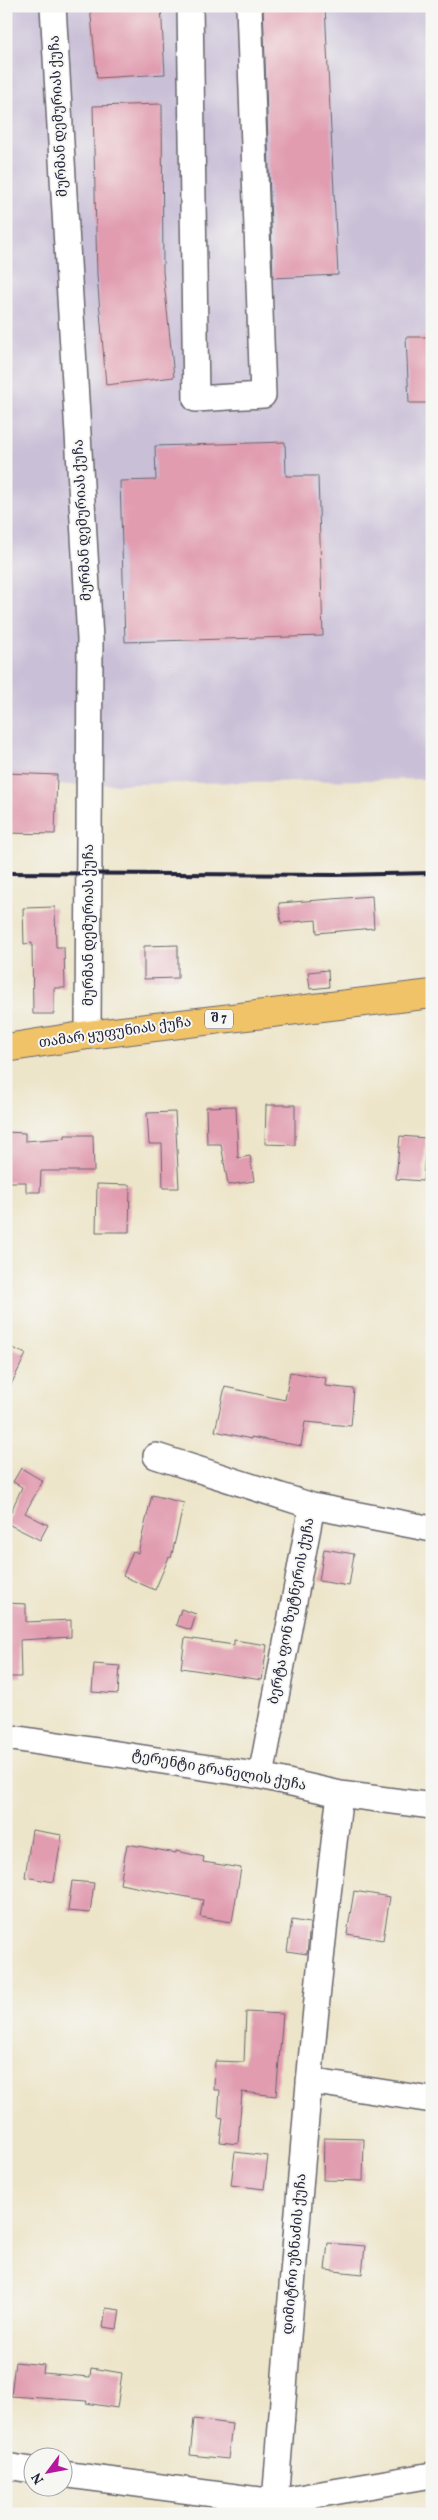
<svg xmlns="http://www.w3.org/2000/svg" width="438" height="2520" viewBox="0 0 438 2520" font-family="Vollkorn,'Noto Serif Georgian',serif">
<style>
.industrial{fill:#c9bfd7}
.building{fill:#e19cb0}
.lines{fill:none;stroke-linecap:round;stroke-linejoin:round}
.minor-casing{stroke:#69666d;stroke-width:28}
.major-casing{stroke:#69666d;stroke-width:30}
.minor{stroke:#fff;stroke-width:25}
.major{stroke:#f1c369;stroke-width:28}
.rail{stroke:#22223b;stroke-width:4}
.labels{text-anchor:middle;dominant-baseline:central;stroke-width:4;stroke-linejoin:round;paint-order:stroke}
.shield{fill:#f6f6f2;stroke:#626272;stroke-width:1}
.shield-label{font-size:12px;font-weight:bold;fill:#22223b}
.street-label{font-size:14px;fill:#22223b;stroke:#f6f6f2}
</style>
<rect width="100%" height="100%" fill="#f6f6f2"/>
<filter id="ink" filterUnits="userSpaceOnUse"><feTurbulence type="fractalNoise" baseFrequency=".02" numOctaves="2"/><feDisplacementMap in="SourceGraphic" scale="10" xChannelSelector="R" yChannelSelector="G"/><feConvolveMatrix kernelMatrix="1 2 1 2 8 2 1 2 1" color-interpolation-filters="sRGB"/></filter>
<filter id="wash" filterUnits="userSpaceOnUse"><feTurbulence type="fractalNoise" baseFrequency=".0096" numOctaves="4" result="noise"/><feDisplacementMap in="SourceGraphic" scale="20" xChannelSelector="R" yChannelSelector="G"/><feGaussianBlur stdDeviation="1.12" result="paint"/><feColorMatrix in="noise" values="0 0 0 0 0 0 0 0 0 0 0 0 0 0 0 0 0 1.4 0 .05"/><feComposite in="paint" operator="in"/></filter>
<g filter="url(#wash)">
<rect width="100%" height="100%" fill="#ede5c9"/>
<path class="industrial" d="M6,6H432V779L6,786Z"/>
<g id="blocks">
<path class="building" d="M90,6H161L165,74L97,78Z
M263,6H325L338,275L273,278Z
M162,104L163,272L174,377L106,385L97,275L93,106Z
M406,337H432V403H409Z
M285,442L286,476H318L323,636L125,642L120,481L156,480L155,446Z
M6,773L57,775L55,834L6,833Z
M372,896L374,928L317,933L316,920L281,923L279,903Z
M55,907L56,947H64L65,988H54V1014H33L32,943L24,944L23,908Z
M178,945V978L144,979V946Z
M328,970L329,987L310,989L308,972Z
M266,1105H295V1145L265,1144Z
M236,1106L238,1158L250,1156L254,1181L228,1185L221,1144H207L206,1107Z
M175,1112L179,1188H163L162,1144H149L147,1113Z
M6,1132L25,1133V1141L65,1138V1135H93L94,1171H41L40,1192H26V1182H6Z
M400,1136L426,1138L423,1181L396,1179Z
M97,1184L130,1185L129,1232H96Z
M6,1345L26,1354L6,1395Z
M290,1372L326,1378L325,1386L354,1389L351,1426L305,1422L301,1446L251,1437V1439L215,1431L225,1387L285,1400Z
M21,1468L43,1481L25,1513L48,1525L40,1540L6,1523L22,1487L13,1482Z
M152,1495L184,1503L171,1558L169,1557L155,1590L123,1576L133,1551L138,1553Z
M324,1549L354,1554L349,1586L319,1581Z
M6,1603L26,1604V1622L71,1620V1637L20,1640L21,1677H6Z
M181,1609L196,1614L191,1630L176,1625Z
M185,1638L234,1645V1640L267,1645L262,1680L181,1668Z
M94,1664L120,1666L118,1694L92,1692Z
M32,1830L62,1835L54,1882L25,1877Z
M127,1844L176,1853V1851L204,1857L203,1862L241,1868L232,1922L200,1917L203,1900L120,1884Z
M72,1881L94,1883L90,1913L68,1911Z
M354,1891L390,1897L383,1940L347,1934Z
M292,1920L310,1923L307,1954L287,1951Z
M246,2012L283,2014L276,2096L242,2092L238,2144L220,2142L223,2118L218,2117L220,2090H214L215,2061L244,2062Z
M324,2138L364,2139L363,2181L323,2180Z
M235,2152L268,2156L264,2189L231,2185Z
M328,2243L365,2246L362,2274L325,2270Z
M106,2308L120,2310L117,2329L103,2327Z
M15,2362L44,2365L43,2373L90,2377L91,2368L122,2373L117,2408L86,2403L87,2401L11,2396Z
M194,2419L232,2424L228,2459L190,2455Z"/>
</g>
</g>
<g filter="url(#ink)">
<use href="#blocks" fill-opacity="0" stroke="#69666d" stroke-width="1"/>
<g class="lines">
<defs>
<path id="minor" d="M53,6L90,639L88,1035
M190,6L196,399L263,395L249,6
M156,1456L312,1506L432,1529
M6,1737L261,1776L340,1794L432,1806
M261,1776L312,1506
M309,2081L432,2100
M6,2466L32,2470
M62,2474L275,2502C294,2266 310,2029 340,1794
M275,2502L432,2475"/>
<path id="major" d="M6,1048L88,1035L432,994"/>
</defs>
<use href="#minor" class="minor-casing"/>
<use href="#major" class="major-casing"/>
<use href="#minor" class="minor"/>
<use href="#major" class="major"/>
<path class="rail" d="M6,873L337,875L432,873"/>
</g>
</g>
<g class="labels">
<rect class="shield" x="205" y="1009.5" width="28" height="19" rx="4"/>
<g class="shield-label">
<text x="219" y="1019">შ 7</text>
</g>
<g class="street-label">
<text transform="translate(59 116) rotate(-93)">მურმან დემურიას ქუჩა</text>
<text transform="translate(83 520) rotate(-93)">მურმან დემურიას ქუჩა</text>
<text transform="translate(89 925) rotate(-90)">მურმან დემურიას ქუჩა</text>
<text transform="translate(115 1033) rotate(-8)">თამარ ყუფუნიას ქუჩა</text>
<text transform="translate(292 1611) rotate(-79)">ბერტა ფონ ზუტნერის ქუჩა</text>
<text transform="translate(219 1771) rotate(10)">ტერენტი გრანელის ქუჩა</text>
<text transform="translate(295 2254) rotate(-85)">დიმიტრი უზნაძის ქუჩა</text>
</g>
</g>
<rect width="438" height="2520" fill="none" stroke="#f6f6f2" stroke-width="25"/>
<g transform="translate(48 2472) rotate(238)"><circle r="24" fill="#f6f6f2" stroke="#a1a1a9"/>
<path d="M0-4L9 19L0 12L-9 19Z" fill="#b5179e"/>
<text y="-8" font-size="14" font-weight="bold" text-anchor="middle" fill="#22223b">N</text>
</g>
</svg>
